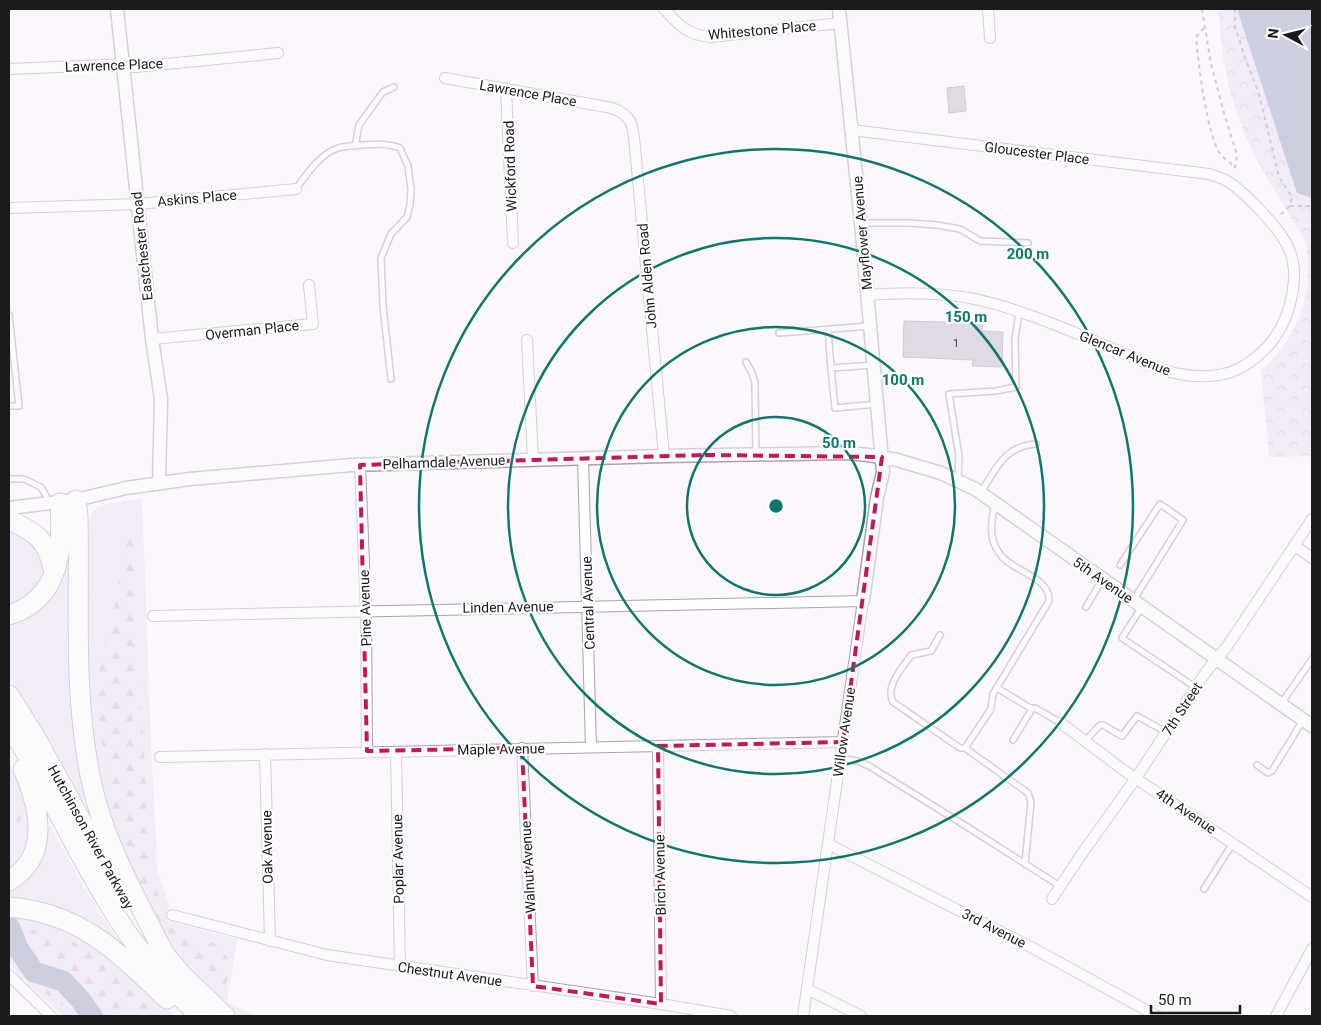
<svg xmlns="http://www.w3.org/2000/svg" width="1321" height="1025" viewBox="0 0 1321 1025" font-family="Roboto,sans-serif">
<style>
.grass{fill:#ecddf1}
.forest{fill:url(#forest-firs)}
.park{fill:url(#park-crowns)}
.water{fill:#92a1ba}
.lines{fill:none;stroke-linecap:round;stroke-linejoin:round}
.river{stroke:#92a1ba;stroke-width:21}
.building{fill:#c0b6c3;stroke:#9f96a2}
.service-casing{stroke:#aaa1ad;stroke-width:8}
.minor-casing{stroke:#aaa1ad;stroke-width:12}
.tertiary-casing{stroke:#aaa1ad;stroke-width:15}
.motorway-casing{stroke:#aaa1ad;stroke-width:21}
.path{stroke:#a29da3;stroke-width:2;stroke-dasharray:4 4;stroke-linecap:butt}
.service{stroke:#fff;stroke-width:5}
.minor{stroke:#fff;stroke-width:10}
.tertiary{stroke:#fff;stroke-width:12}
.motorway{stroke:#fff;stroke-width:19}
.marked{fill:none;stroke:#c2185b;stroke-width:4;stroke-dasharray:10 6;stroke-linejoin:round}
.ring{fill:none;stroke:#0f766e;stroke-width:2.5}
.labels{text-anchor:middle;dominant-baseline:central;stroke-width:4.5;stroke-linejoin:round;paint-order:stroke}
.number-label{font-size:11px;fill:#454046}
.street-label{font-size:14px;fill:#1c191d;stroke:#fff}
.centre{fill:#0f766e;stroke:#fff;stroke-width:2.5}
.ring-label{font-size:15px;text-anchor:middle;font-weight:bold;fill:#0f766e;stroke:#fff;stroke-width:4.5;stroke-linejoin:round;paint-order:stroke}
</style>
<defs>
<pattern id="forest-firs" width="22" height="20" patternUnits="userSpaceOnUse" patternTransform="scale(1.25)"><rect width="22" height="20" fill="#ecddf1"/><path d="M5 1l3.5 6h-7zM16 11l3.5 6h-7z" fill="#cabdce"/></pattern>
<pattern id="park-crowns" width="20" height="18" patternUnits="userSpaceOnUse" patternTransform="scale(1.25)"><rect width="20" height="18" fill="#ecddf1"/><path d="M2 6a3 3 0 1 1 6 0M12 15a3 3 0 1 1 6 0" fill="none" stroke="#cabdce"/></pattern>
</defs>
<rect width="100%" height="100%" fill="#fcf6fe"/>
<path class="grass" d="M142,498L152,767L158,872L169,905L166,916L168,921L237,939L227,1003L257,1016H237L212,995L159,930L133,885L96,781L88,727L84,628L89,593V522L92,513L100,505Z
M9,529C18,533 28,537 35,546C55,569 34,597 9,604Z
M63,566H70L87,799L80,802L69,776L48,738L20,694L9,678V621Z
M9,762C26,797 43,838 9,868Z
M51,826C72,866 93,906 120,943L119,945L9,901V888L44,827Z
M9,911H14L71,933L113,960L149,991L175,1016H63L17,973L9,962Z"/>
<path class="forest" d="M128,529L136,530C137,552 136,575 137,598C138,656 142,714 145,772C148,825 148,879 170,928L198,936L218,945L230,961L228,977L225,986L218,988L204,976L171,937L140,891L111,804L97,712L100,662L114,611L120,566L122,538Z
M9,784L21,819L12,848L9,851Z
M39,929L54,932L91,951L158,1016H83L53,1000L23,969L26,937L29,931Z"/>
<path class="park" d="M1219,9H1312V456L1269,457L1261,370C1294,342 1311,303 1307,259C1306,255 1307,249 1306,244C1303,234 1294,224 1289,215C1274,189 1257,163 1245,135C1228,95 1220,52 1219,9Z"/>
<path class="water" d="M1239,9H1312V198L1297,193L1238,12Z"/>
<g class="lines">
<path class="river" d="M9,926L19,950L34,972L63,981L80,999L92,1016"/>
</g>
<path class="building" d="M964,86L966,111L949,113L947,88Z
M904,321L983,323L982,331L1003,332L1002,367L972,366L973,360L903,357Z"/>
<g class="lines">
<defs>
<path id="service" d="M355,146L359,125L383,92L394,87
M296,189C306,175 320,154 338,148C345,146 354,146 361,145C374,144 387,143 400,148L408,166L411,189L410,205L407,217L391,234L381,258L383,306L391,379
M862,223H909L937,225L960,229L980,241L1028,243
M9,315L19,406H9
M828,329L831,368L874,365
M779,333L870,326
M746,362L752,373L755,383L756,454
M831,368L835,408L877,404
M9,479H24L41,487L49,501
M958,479L959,456L949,394L996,391L1016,387L1015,339L1019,312
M981,492C997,468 1004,446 1036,444
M1120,565L1160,504L1183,520L1133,601
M1086,607L1102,580
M1141,608L1122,638L1195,687
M940,635L931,651L911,655C902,669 885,685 893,702L960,748H965L991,709L993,694L1049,601C1051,577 1011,571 1000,554C996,549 993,541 992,536C990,525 993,514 995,504
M997,688L1032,709
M1281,704L1312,659
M1013,740L1032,709L1035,708L1061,723
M1085,741L1100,725H1103L1122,736L1137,716L1166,732
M965,748L1028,793L1031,802L1025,864
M841,758L858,761L869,766L969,828L1060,886
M1257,765L1268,773L1272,771L1303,720
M1204,889L1233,843"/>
<path id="minor" d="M664,9C679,25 687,35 711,37L840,23
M988,9L990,38
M9,69L108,65L135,67L278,53
M445,78L612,108C634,116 633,127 635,148L664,456
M506,89L513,243
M852,130L1209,174C1215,176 1222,178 1227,181C1244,191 1280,229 1288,247C1301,272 1291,315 1275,337C1267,350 1246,367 1231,372C1215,377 1195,377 1179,374C1158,370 1138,359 1118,351C1078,334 1037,316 995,304C954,292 910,292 867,295
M9,208L138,204L296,189
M152,339L313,324L309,285
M527,340L533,459
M583,458L591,747
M360,465L366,611L367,751
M1295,546L1312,558
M153,616L863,601L803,1016
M1061,723L1122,769L1312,897
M658,746L661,1004
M522,748L533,986
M396,752L400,967
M265,754L270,941
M160,757L843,742
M828,844L1029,946L1157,1016
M1052,899L1081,855L1136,778L1206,672L1228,645L1312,519
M172,915L327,955L661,1004L731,1016
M9,975L51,1016
M807,989L861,1016
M1276,1016L1312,949"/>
<path id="tertiary" d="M117,9L152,339L161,399L159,483
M839,9L861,223L883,472L877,498L863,601
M9,508L76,500L126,488L190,479L351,465L664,456L846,453L869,455L897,460L941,473L975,489L1312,726"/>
<path id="motorway" d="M76,500L78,516C80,602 73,690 90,775C102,839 135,896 164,953
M9,520C38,533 47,540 54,572
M9,615C61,599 63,548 60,503
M9,695L36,738L120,891
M9,724C44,781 72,844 107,901C132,944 164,983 200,1016
M9,881C52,855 39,806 23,769
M9,907C81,913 118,952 167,999
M157,945L183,976L225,1016"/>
</defs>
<use href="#service" class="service-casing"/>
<use href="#minor" class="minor-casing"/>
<use href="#tertiary" class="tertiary-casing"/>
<use href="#motorway" class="motorway-casing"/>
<path class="path" d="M1202,9L1211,64L1224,113L1237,155L1235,167L1233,171
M1235,9V26L1245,58L1259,94L1279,177L1292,197L1290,206L1279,216
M1204,28L1196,37C1198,61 1207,138 1221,155C1225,159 1231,163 1235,167
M1290,206H1312"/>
<use href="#service" class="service"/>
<use href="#minor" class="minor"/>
<use href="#tertiary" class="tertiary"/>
<use href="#motorway" class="motorway"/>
</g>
<path d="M0 0H1321V1025H0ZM705,455L882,457L843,742L658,746L661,1004L533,986L522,748L367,751L360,465Z" fill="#fcf6fe" fill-opacity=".55" fill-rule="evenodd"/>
<path class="marked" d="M705,455L882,457L843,742L658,746L661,1004L533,986L522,748L367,751L360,465Z"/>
<g class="ring">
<circle cx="776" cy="506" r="89"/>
<circle cx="776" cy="506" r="179"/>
<circle cx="776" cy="506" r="268"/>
<circle cx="776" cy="506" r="357"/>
</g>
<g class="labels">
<g class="number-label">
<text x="956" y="343">1</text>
</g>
<g class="street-label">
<text transform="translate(762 30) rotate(-5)">Whitestone Place</text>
<text transform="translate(114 65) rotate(-2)">Lawrence Place</text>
<text transform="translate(528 93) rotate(10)">Lawrence Place</text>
<text transform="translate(1037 153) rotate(7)">Gloucester Place</text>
<text transform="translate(510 166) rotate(-92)">Wickford Road</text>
<text transform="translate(197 198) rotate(-5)">Askins Place</text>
<text transform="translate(862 233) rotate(-95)">Mayflower Avenue</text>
<text transform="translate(142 246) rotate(-96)">Eastchester Road</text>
<text transform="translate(647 276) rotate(-95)">John Alden Road</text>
<text transform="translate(252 330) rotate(-6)">Overman Place</text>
<text transform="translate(1125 353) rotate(22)">Glencar Avenue</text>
<text transform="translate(444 462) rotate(-2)">Pelhamdale Avenue</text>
<text transform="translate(1103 580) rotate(35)">5th Avenue</text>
<text transform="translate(588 603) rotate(-92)">Central Avenue</text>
<text transform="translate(508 607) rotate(-1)">Linden Avenue</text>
<text transform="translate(365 608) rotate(-92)">Pine Avenue</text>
<text transform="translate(1182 709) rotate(-57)">7th Street</text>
<text transform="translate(844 732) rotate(-82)">Willow Avenue</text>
<text transform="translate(501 749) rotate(-1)">Maple Avenue</text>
<text transform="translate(1186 811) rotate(34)">4th Avenue</text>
<text transform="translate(91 837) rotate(61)">Hutchinson River Parkway</text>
<text transform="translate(267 847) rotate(-91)">Oak Avenue</text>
<text transform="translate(398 859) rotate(-91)">Poplar Avenue</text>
<text transform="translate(528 867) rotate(-93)">Walnut Avenue</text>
<text transform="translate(660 875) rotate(-91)">Birch Avenue</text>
<text transform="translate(994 928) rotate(27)">3rd Avenue</text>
<text transform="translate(450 974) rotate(8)">Chestnut Avenue</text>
</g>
</g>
<circle cx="776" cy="506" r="8" class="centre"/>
<g class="ring-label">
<text x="1028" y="259">200 m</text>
<text x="966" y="322">150 m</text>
<text x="903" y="385">100 m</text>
<text x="839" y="448">50 m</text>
</g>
<rect width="1321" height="1025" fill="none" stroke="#1c191d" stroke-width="20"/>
<g transform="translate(1286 35) rotate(277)" stroke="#ffffff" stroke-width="4" paint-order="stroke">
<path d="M0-4L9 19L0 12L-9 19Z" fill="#1c191d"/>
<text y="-8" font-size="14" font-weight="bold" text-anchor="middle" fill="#1c191d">N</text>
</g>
<path d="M1151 1005v8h89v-8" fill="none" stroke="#1c191d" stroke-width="2.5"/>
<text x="1158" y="1005" font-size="15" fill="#1c191d" stroke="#ffffff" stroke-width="4" paint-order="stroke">50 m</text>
</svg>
